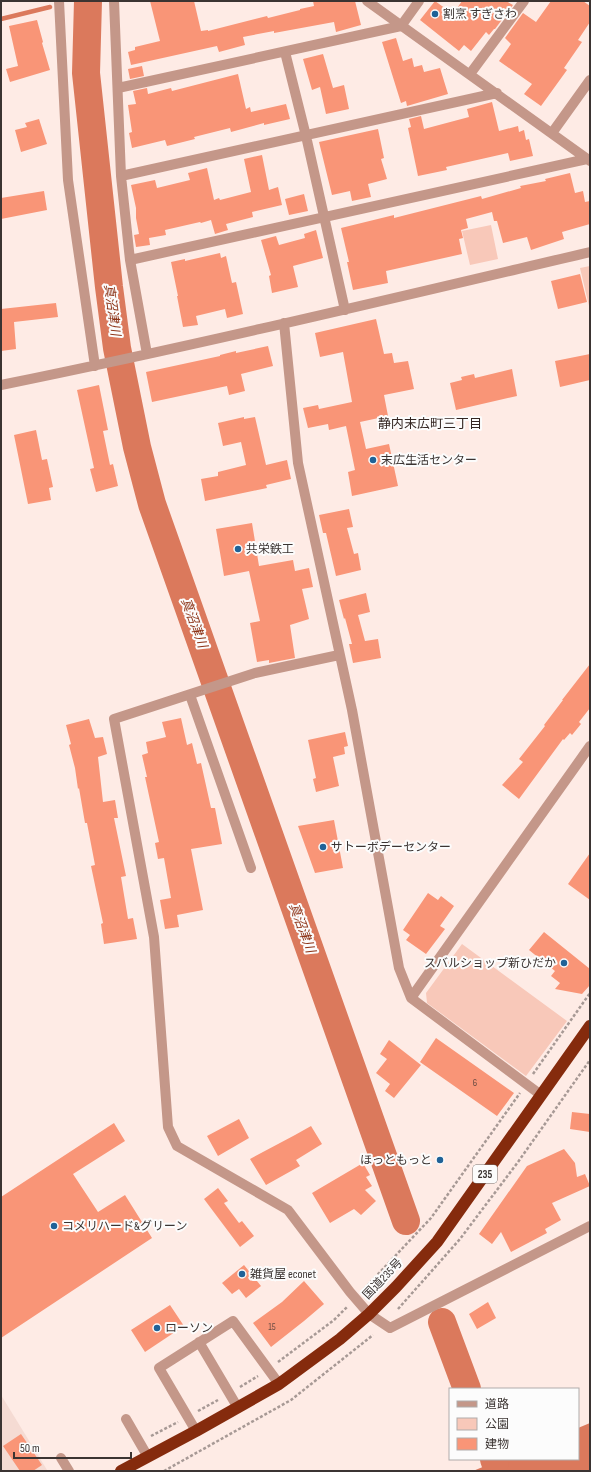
<svg xmlns="http://www.w3.org/2000/svg" width="591" height="1472" viewBox="0 0 591 1472" font-family="'Sofia Sans Condensed','Noto Sans JP',sans-serif">
<style>
.built{fill:#f5dbd3}
.green{fill:#f8c8b9}
.water{fill:#db795c}
.lines{fill:none;stroke-linecap:round;stroke-linejoin:round}
.stream{stroke:#db795c;stroke-width:4.5}
.river{stroke:#db795c;stroke-width:28}
.building{fill:#f99577}
.path{stroke:#a79995;stroke-width:2.5;stroke-dasharray:3 2;stroke-linecap:butt}
.minor{stroke:#c49789;stroke-width:10}
.highway{stroke:#852b0d;stroke-width:12}
.poi-dot{fill:#206297;stroke:#fcfcfc;stroke-width:1.5}
.labels{text-anchor:middle;dominant-baseline:central;stroke-width:4;stroke-linejoin:round;paint-order:stroke}
.number-label{font-size:10px;fill:#6a4c43}
.shield{fill:#fcfcfc;stroke:#75706f;stroke-width:1}
.shield-label{font-size:11px;font-weight:bold;fill:#3b3432}
.poi-label{font-size:12px;fill:#3b3432;stroke:#fcfcfc;text-anchor:start}
.street-label{font-size:12px;fill:#3b3432;stroke:#fcfcfc}
.water-label{font-size:13px;font-style:italic;fill:#8d3418;stroke:#fcfcfc}
.neighbourhood-label{font-size:13px;fill:#332521;stroke:#fcfcfc}
</style>
<rect width="100%" height="100%" fill="#feebe5"/>
<path class="built" d="M1,1395L47,1470L46,1471H1Z"/>
<path class="green" d="M491,225L498,259L470,265L462,231Z
M590,266V310L580,268Z
M462,944L567,1021L526,1076L427,1003L426,993Z"/>
<path class="water" d="M590,1423V1471H473L502,1459H578V1428Z"/>
<g class="lines">
<path class="stream" d="M79,4H88
M1,19L50,7"/>
<path class="river" d="M88,1L86,73L109,287L117,348L137,447L152,504L406,1221
M442,1322L467,1389
M494,1459L495,1462"/>
</g>
<path class="building" d="M150,1H194L201,31L208,30V31L267,16L268,18L300,10V9L314,6L313,1H355L361,25L336,32L334,22L274,33V31L243,37L245,45L219,52L217,46L131,65L128,52L135,50V47L160,41Z
M435,1L453,14L462,1H506L513,5L495,29H494L489,35L486,32L471,51L464,45L459,51L420,20Z
M551,1H583L590,6V22L578,40L582,42L564,68L567,70L541,106L524,94L532,84L499,61L511,44L505,38L523,13L536,22Z
M37,20L43,42L42,43L50,70L10,82L6,69L18,66L9,26Z
M396,38L403,61L412,58L414,67L422,65L424,72L440,68L448,94L407,106L406,101L401,103L382,42Z
M323,54L333,88L344,85L349,109L326,114L320,87L312,90L303,59Z
M142,66L144,76L130,79L128,69Z
M238,74L246,109L250,107L251,112L286,104L290,119L264,125V123L231,132L230,128L194,137L195,139L167,146L165,140L132,148L129,133L132,132L128,105L136,104L133,91L147,88L148,94L171,88L172,91Z
M492,102L499,131L518,126L519,132L524,130L526,140L529,139L533,156L510,161L508,153L446,167L447,170L418,176L408,128L411,127L409,119L421,116L424,129L469,117L467,109Z
M39,119L47,144L21,152L15,130L27,127L25,123Z
M378,129L384,158L381,159L387,179L368,184L371,197L352,201L350,191L332,195L319,142Z
M262,155L269,190L278,187L282,205L252,212L253,217L226,224L228,230L215,234L211,220L201,223L200,222L165,230L166,235L149,238L150,245L136,247L134,235L139,234L136,218V208L131,185L155,180L157,188L190,180L188,173L207,168L214,200L219,198L220,200L251,192L244,159Z
M570,173L575,193L583,191L585,202L590,201V224L562,232L564,239L531,250L527,237L503,243L497,221H494L492,212L466,219L468,228L461,230L463,238L459,239L462,254L386,271L388,283L353,290L347,262H349L341,228L394,215V218L481,196L482,199L521,188L520,186L546,181L545,179Z
M44,191L47,210L1,219V198Z
M304,194L308,211L289,215L285,199Z
M316,230L323,258L293,266L298,287L272,293L269,276L271,275L261,240L276,236L279,245L305,238L304,234Z
M220,253L221,258L226,256L232,283L236,282L243,314L227,318L225,309L196,316L198,325L183,327L177,296H178L171,262L185,259V261Z
M580,274L587,302L558,309L551,281Z
M56,303L58,317L14,322L16,349L1,351V309Z
M376,319L384,354L392,353L394,363L408,361L414,389L384,395L388,416L360,422L366,449L389,444L398,486L352,496L348,472L355,470L346,426L329,430L328,424L308,428L303,408L318,405L319,409L352,402L343,352L320,357L315,333Z
M268,346L273,366L241,374L245,391L229,395L227,386L152,402L146,372L220,356V355L236,351V353Z
M590,354V380L560,387L555,361Z
M512,369L517,396L456,410L450,383L462,380L461,377L474,374L475,378Z
M99,385L108,430L103,431L110,465L113,464L118,486L96,492L90,469L94,468L77,390Z
M244,417V419L255,417L266,465L287,460L291,479L266,485L267,488L205,501L201,479L218,476V472L246,465L241,442L223,446L218,423Z
M36,430L42,460L47,459L53,487L49,488L51,500L28,504L14,435Z
M349,509L353,527L347,528L354,554L358,553L361,570L336,576L326,533H323L319,515Z
M252,523L259,566L293,560L295,571L309,568L313,587L302,589L309,619L290,625L295,658L269,663V660L257,662L250,623L260,621L249,571L224,576L216,529Z
M366,593L370,612L358,615L365,641L378,639L381,658L353,663L349,644H352L345,618L344,619L339,600Z
M590,664V708L579,722L581,724L572,735L570,733L564,740L563,739L519,799L502,785L523,762L519,759L545,726L544,725L563,700H562Z
M181,718L187,745L192,743L197,764L201,763L211,808H215L222,844L191,849L203,910L177,915L179,927L165,929L160,900L171,898L164,858L158,859L155,843L159,842L145,777H147L142,755L148,753L146,742L166,737L162,722Z
M89,719L95,738L103,737L107,754L98,757L103,802L115,800L118,818H114L126,876L121,877L128,919L133,918L137,939L104,944L101,924L103,923L91,866L95,865L87,823H85L79,788L78,789L75,768L69,745L71,744L66,725Z
M345,732L348,746L344,747L345,754L333,757L339,786L316,792L313,779L316,778L308,740Z
M334,820L343,868L315,873L298,826Z
M590,853V900L568,884Z
M428,893L438,900L441,896L454,906L440,926L445,929L426,954L406,940L410,935L403,930Z
M544,932L590,969V985L582,994L555,989L560,983L551,976L555,971L529,950Z
M436,1038L514,1093L497,1116L420,1062Z
M389,1040L421,1065L394,1098L385,1091L390,1084L376,1073L387,1059L380,1054Z
M572,1112L590,1114V1132L570,1129Z
M239,1119L249,1138L218,1156L207,1136Z
M114,1123L125,1141L73,1174L98,1212L125,1195L152,1238L1,1338V1197Z
M311,1126L322,1144L296,1160L300,1166L266,1185L250,1159L295,1135Z
M564,1149L575,1163L577,1177L585,1174L590,1186L552,1203L561,1220L545,1229L547,1233L511,1252L501,1232L492,1244L479,1234L527,1166Z
M363,1163L370,1175L366,1177L372,1186L365,1190L376,1201L361,1215L354,1209L330,1223L312,1193Z
M218,1188L228,1201L224,1203L239,1223L242,1221L254,1236L240,1247L204,1199Z
M244,1265L261,1286L246,1298L239,1289L232,1294L222,1283Z
M304,1281L324,1304L304,1321L271,1347L253,1323L282,1302Z
M488,1302L496,1318L477,1329L469,1314Z
M170,1305L184,1326L145,1352L131,1330Z
M21,1434L42,1465L33,1471H20L3,1446Z"/>
<g class="lines">
<path class="path" d="M533,1074L590,993
M364,1289L431,1218L520,1093
M398,1309L460,1239L518,1162L590,1060
M278,1362L334,1320L348,1306
M240,1387L258,1376
M198,1411L218,1400
M151,1436L178,1422
M164,1471L291,1400L373,1335"/>
<path class="minor" d="M59,1L68,180L95,366
M114,1L121,176L130,260L147,354
M367,1L590,161
M285,52L306,136L345,310
M470,74L524,1
M118,88L401,26L419,1
M552,133L590,80
M121,176L497,93
M130,260L587,159
M284,323L298,463L352,710L399,968L411,998L541,1095
M1,385C198,345 394,298 590,252
M339,655L255,673L114,719L154,937L168,1127L177,1146L288,1210L350,1292L369,1314L390,1328L590,1226
M190,695L251,868
M411,998L590,746
M199,1342L238,1408
M126,1419L148,1457
M196,1431L159,1368L233,1321L279,1384
M61,1458L69,1471"/>
<path class="highway" d="M121,1471L196,1431L279,1384L340,1339L369,1314L396,1287L437,1242L590,1026"/>
</g>
<g class="poi-dot">
<circle cx="435" cy="14" r="4"/>
<circle cx="373" cy="460" r="4"/>
<circle cx="238" cy="549" r="4"/>
<circle cx="323" cy="847" r="4"/>
<circle cx="564" cy="963" r="4"/>
<circle cx="440" cy="1160" r="4"/>
<circle cx="54" cy="1226" r="4"/>
<circle cx="242" cy="1274" r="4"/>
<circle cx="157" cy="1328" r="4"/>
</g>
<g class="labels">
<g class="number-label">
<text x="475" y="1083">6</text>
<text x="272" y="1327">15</text>
</g>
<rect class="shield" x="473" y="1165" width="24" height="18" rx="3"/>
<g class="shield-label">
<text x="485" y="1174">235</text>
</g>
<g class="poi-label">
<text x="443" y="14">割烹 すぎさわ</text>
<text x="381" y="460">末広生活センター</text>
<text x="246" y="549">共栄鉄工</text>
<text x="331" y="847">サトーボデーセンター</text>
<text x="556" y="963" text-anchor="end">スバルショップ新ひだか</text>
<text x="432" y="1160" text-anchor="end">ほっともっと</text>
<text x="62" y="1226">コメリハード&amp;グリーン</text>
<text x="250" y="1274">雑貨屋 econet</text>
<text x="165" y="1328">ローソン</text>
</g>
<g class="street-label">
<text transform="translate(383 1279) rotate(-46)">国道235号</text>
</g>
<g class="water-label">
<text transform="translate(112 310) rotate(82)">真沼津川</text>
<text transform="translate(194 623) rotate(70)">真沼津川</text>
<text transform="translate(302 928) rotate(70)">真沼津川</text>
</g>
<g class="neighbourhood-label">
<text x="430" y="424">静内末広町三丁目</text>
</g>
</g>
<rect width="591" height="1472" fill="none" stroke="#3b3432" stroke-width="4"/>
<rect x="449" y="1388" width="130" height="72" fill="#fcfcfc" stroke="#afacab"/>
<rect x="457" y="1401" width="20" height="6" fill="#c49789" stroke="#afacab"/>
<text x="485" y="1408" font-size="12" fill="#3b3432">道路</text>
<rect x="457" y="1418" width="20" height="12" fill="#f8c8b9" stroke="#afacab"/>
<text x="485" y="1428" font-size="12" fill="#3b3432">公園</text>
<rect x="457" y="1438" width="20" height="12" fill="#f99577" stroke="#afacab"/>
<text x="485" y="1448" font-size="12" fill="#3b3432">建物</text>
<path d="M14 1452v6h117v-6" fill="none" stroke="#3b3432" stroke-width="2"/>
<text x="20" y="1452" font-size="12" fill="#3b3432" stroke="#fcfcfc" stroke-width="3" paint-order="stroke">50 m</text>
</svg>
